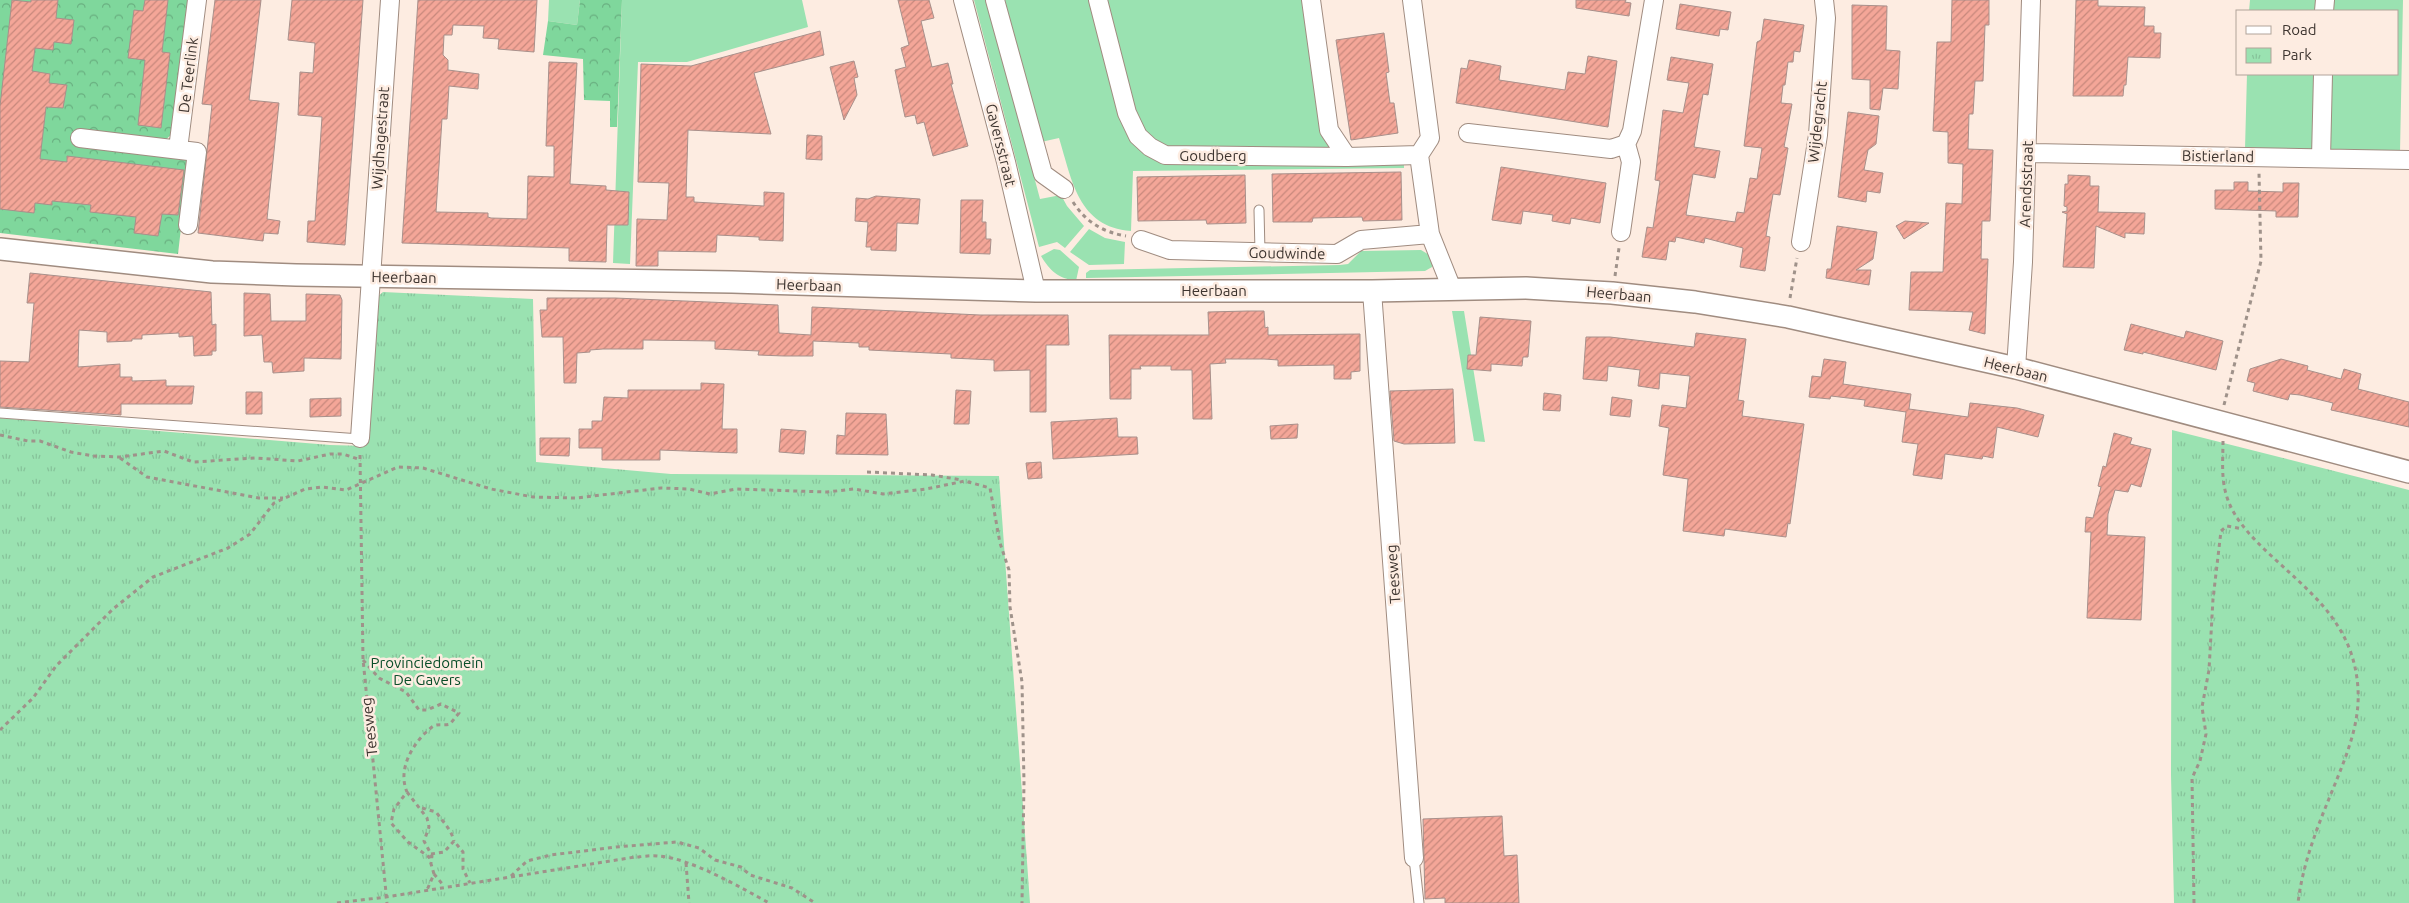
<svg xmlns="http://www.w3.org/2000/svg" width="2409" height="903" viewBox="0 0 2409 903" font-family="Ubuntu,sans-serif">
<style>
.green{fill:#9ae2b1}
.forest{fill:url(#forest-crowns)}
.park{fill:url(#park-tufts)}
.building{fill:url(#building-hatch);stroke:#a8908b}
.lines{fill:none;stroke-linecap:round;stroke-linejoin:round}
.service-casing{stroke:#a08c80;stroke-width:11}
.minor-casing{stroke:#a08c80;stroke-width:20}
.tertiary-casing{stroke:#a08c80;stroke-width:24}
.path{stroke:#9f928a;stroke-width:3;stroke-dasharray:4 4;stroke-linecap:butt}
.service{stroke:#fff;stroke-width:9}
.minor{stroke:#fff;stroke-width:18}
.tertiary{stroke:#fff;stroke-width:21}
.labels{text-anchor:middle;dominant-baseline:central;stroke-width:5;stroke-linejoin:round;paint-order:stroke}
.street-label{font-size:15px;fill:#3e3530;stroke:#fdece1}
.park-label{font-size:15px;fill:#094e29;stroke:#fdece1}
</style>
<defs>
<pattern id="forest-crowns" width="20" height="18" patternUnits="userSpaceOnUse" patternTransform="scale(1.25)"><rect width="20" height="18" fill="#7fd79c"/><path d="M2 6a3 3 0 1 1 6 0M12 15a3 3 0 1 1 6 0" fill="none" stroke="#69af80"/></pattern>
<pattern id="park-tufts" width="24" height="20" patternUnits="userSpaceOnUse" patternTransform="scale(1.25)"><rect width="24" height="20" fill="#9ae2b1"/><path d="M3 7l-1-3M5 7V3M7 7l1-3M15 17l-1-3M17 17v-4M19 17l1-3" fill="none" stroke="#86c299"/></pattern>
<pattern id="building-hatch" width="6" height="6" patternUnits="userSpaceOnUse" patternTransform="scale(1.25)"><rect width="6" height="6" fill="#f4a698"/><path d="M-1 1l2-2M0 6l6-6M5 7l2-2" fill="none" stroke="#c7887c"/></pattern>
</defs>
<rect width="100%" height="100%" fill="#fdece1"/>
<path class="green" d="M549,0H580L577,25L548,21Z
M622,0H802L808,27L687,62H638L630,264L613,263Z
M974,0H987L1040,199L1061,195L1067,206L1084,226L1065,248L1057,242L1039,247Z
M1005,0H1092L1143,151L1404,163V168L1133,171L1131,231C1078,227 1072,180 1059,138L1041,142Z
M1104,0H1302L1319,124L1332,149H1190L1160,146L1144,135L1134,114Z
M2250,0H2403L2400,152L2245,149L2247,74H2398V11H2249Z
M1089,229L1105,238L1125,242L1124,264L1089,265L1070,252Z
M1054,249L1060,250L1079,267L1076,281C1058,278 1050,271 1041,256Z
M1421,250L1431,256L1434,260L1432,267L1425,271L1086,278V273L1090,270L1340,265L1348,264L1361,251Z
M1452,311H1464L1485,442L1474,441Z"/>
<path class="forest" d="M0,0H190L172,134L163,142L189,158L178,254L0,233Z
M580,0H622L617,127H610V101L584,100L583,59L543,55L548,21L577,25Z"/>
<path class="park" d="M383,292L533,299L536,462L671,474L999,476L1030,903H0V418L330,445L366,446L371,334L376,298Z
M2172,430L2409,490V903H2174L2171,775Z"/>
<path class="building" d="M12,0L31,2V0H58L56,18L74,20L71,44L54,42L53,50L35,48L32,71L50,74L49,83L67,85L63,108L46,107L40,159L67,162V156L184,170L178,215L162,214L158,236L134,233L136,217L90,212L91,205L52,201V205L35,203L34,213L0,209V106Z
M145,0H168L162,52L170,53L161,128L138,125L145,60L128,58L134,10L143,11Z
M215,0H261L249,100L279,103L267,219L280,221L278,234L264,233L263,241L198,233L212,105L202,104Z
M292,0H363L345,245L307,242L308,221H315L322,117L298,115L300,72L313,73L315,43L288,40Z
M418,0H537L534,52L498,49L499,39L483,38L484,26L453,25L452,35H444L443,55L448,60V70L479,74L478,89L449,86L447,119H442L436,212L488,213V217L491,218L527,219L528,176L554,177V146H546L549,62L577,63L570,184L606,186V190L629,192L628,225H607L606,262L569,261V248L402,243Z
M898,0H929L934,18L921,21L932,67L948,63L953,84H951L968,146L933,156L924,122L917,124L915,115L905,117L895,70L906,67L901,48L909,45Z
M1576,0H1626L1625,2L1631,3L1629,16L1576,8Z
M1952,0H1989V25H1985L1983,81H1975L1973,114H1969L1968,149L1993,150L1990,221H1982L1981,259H1988L1985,334L1969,330L1973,312L1909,310L1911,272H1943L1946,203L1962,204L1963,164L1948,163V132L1933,131L1937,42H1951Z
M2076,0H2098V6L2145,7L2144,26H2154V33H2161L2160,58L2128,57L2126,85H2124L2123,96H2073Z
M1680,4L1731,12L1728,30L1720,29L1719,36L1676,29Z
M1852,5L1887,6L1886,50L1900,51L1898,89L1883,88L1880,110L1870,109V80L1852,79Z
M1764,19L1804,25L1800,52L1794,51L1793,62H1788L1785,85H1783L1781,103L1792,104L1784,147L1788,148L1780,195L1773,194L1766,236L1770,237L1765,271L1740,267L1743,248L1705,238L1704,243L1676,237L1675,242L1669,241L1666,260L1642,257L1647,227L1653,228L1660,181L1655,180L1663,110L1683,113L1689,83L1667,80L1671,57L1713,64L1708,95L1703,94L1694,147L1720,151L1715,178L1693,174L1686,215L1735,222L1737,212L1744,213L1750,178L1757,179L1762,148L1744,146L1757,42L1761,40Z
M820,31L824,55L754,73L771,134L688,130L686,197H694V202L764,206V192L784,193L783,241L759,240V237L717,235L716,252L658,251V266H636L637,219L667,220L669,183L638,182L641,64L691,66Z
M1384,33L1389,72L1386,73L1390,103H1394L1398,133L1351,140L1336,40Z
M1588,56L1617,61L1608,127L1456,103L1461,68L1467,69L1469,60L1501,66L1499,80L1565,90L1568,72L1585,74Z
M854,61L858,77L854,78L857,95L844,120L830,67Z
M1848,112L1879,116L1876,144L1868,150L1864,170L1883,173L1880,193L1867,191L1866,202L1838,197Z
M807,135L822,136V160L806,159Z
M1501,167L1606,183L1600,223L1571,218L1570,224L1552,221L1553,215L1523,211L1521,224L1492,220Z
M1401,172L1402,220L1363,221L1362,217L1313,218L1312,222H1273L1272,174Z
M1245,175L1246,223L1207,224L1206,220L1138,221L1137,177Z
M2068,175L2090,176V186H2099L2098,212L2145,213L2144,234L2125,233V238L2096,226L2094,268L2063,267L2067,214L2062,212L2067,211V207L2064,206L2065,184H2068Z
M2234,182H2248V191L2283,192V183H2299L2298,217H2276V211L2215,209V190H2234Z
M876,196L920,199L918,224L897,223L896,251L871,250V247H866L868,222L855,221L856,198L868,199Z
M961,200H983L982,222H986V239H991L990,254L960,253Z
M1905,221L1929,223L1904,239L1896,226Z
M1837,226L1877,232L1873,259L1856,270H1871L1869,285L1826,278L1827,269H1831Z
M30,273L211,292L212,325L216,324V351H212V355L194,356L193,336L179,337V333L142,335V339H132V341L107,342V332L79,330L78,367L120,364V377H132V381L166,380V386H194L192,404H121V415L0,407V361L29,362L34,303H27Z
M244,293L270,294L271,321H306V294L340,295L342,300L341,359L304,358V371L273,373L272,362H264L262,335L244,336Z
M547,298H615L778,305L779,333L811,335L812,307L980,315H1068L1069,345H1046V412H1030V370L994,371V360L951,358V354L869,350V347H859V343L813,341V356H784L758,355L759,351L715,349V341L643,340V349H603L590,350V352L577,353L576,383H564L563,337H542L540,310H547Z
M1248,311H1264L1265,328L1268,327V335L1360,334V371L1351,372V379H1334V365L1278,366V360L1264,359H1225L1226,363L1210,364L1212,419H1193L1192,370H1171V366H1140L1141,369H1131V399H1110L1109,335H1209L1208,312Z
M1480,317L1531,321L1528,357H1523L1522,366L1491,364V371L1467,369L1468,355H1476Z
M2131,324L2184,338L2186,331L2223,341L2216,370L2143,352V354L2124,350Z
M1696,333L1746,339L1738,400L1744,401L1742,416L1804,424L1790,524L1788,523L1786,537L1725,529L1724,536L1683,531L1688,479L1663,475L1669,428L1659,426L1662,405L1686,408L1690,376L1660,373L1659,389L1638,386L1640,370L1608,366L1607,381L1583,379L1586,337H1610L1694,347Z
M1824,359L1846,362L1843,384L1911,394L1909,409L1968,417L1970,403L2017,408L2044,415L2038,437L1997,427L1993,458L1983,456L1982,459L1945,454L1942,479L1913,475L1918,444L1902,442L1906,412L1864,406L1865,400L1831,396L1830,399L1809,397L1812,376L1821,377Z
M2281,359L2308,366L2307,370L2341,379L2344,369L2361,374L2358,389L2409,402V427L2331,410L2333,403L2300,395L2290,394L2288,400L2253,391L2255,383L2247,381L2250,369Z
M701,383L724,384L722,429H737V453L660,450V460H602V448H579V429H592V421H602L604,397L628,398V390H701Z
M1453,389L1455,443L1404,444L1394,441L1390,391Z
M956,390L971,391L969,424H954Z
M246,392H262V414H246Z
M1544,393L1561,395L1560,411L1543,410Z
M1612,397L1632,400L1630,417L1610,415Z
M341,398V416L310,417V399Z
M846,413L886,414L888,455L836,454L837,435L845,436Z
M1117,418L1118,437H1137L1138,454L1053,459L1051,422Z
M1298,424L1297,438L1271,439L1270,426Z
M781,429L806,431L804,454L779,452Z
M2114,433L2132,438L2130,444L2151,449L2141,487L2131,484L2128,492L2115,490L2108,514L2107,535L2145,537L2141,620L2087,618L2091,532H2085L2086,517L2093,518L2101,487L2098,486L2103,466L2106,467Z
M540,438H570L569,456L540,455Z
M1041,462L1042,478L1028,479L1026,463Z
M1502,816L1504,856L1517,855L1519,903H1445V898L1425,899L1423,819Z"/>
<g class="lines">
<defs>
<path id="service" d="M1259,210L1260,252
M0,413L360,439
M1414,858L1419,903"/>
<path id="minor" d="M963,0L1006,162L1036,291
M995,0L1043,174L1064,189
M1098,0L1127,113L1138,136L1150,147L1165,155L1347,157L1419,155
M1311,0L1329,130L1347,157
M1412,0L1430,138L1419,155L1430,234L1452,289
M2324,11L2325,0
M1468,133L1611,149L1626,144L1632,131L1654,0
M80,138L197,152L188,225
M178,149L197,0
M2027,153L2409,160
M2321,158L2323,74
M1621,232L1631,162L1626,144
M1141,240L1170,250L1337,254L1361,240L1430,234
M1801,242L1818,135L1826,18L1824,0
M1372,291L1414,858
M2016,368L2023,262L2031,0
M360,438L390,0"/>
<path id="tertiary" d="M0,249L212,272L296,275L732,282L1036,291H1372L1526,288L1612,293L1695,302L1788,317L2016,368L2409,472"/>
</defs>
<use href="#service" class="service-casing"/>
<use href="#minor" class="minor-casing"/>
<use href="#tertiary" class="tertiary-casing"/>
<path class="path" d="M1073,202C1085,221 1102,232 1126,236
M1615,276L1619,248
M1790,298L1797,258
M2224,405L2261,261L2259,173
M0,435L28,441H40L71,452L93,456L120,457L164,451L193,462L256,458L298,461L330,454H343L361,460
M2223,441C2223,458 2221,476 2226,494C2232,516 2248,533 2264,549C2308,591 2354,622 2358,689C2360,723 2347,754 2335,784C2319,823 2303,861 2298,903
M360,455L363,659L387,903
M120,458L147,477L259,498H283
M867,472L932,475L962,480
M363,660L379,678L406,692L419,710H427L441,704L459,713L450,724C444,726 437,723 432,727C413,742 397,769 407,792L394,809L391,823L408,842L429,857L434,874L427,890
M0,730L33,698L56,666L113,609L153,577L228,548L250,534L274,503L305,489L322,487L346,490L398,467L423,468L491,489L533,497L576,498L661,488L689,489L710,494L736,489L827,492L854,489L883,494L926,489L965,481L990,488L1000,543L1009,570L1010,607L1022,682L1024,783L1022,903
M407,792L427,818L429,827L424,841L432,856L431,863
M422,808L436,812C443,822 451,829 454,841
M431,854L444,852L454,841L463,852V869L470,883
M686,863L689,903
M434,874L444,886
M511,876L527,861L551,855L616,847L677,842L699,848L715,860L741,867L750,875L792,888L815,903
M337,903L386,897L635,857C642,857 650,855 658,856C688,857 742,888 769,903
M2194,903L2192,778L2200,761L2206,734L2202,707L2209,670L2213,599L2221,531L2227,526L2243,529"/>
<use href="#service" class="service"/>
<use href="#minor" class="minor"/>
<use href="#tertiary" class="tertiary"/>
</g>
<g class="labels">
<g class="street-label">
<text transform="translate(188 75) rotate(-83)">De Teerlink</text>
<text transform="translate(1817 122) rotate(-84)">Wijdegracht</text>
<text transform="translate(380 138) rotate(-86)">Wijdhagestraat</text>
<text transform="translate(1001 145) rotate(76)">Gaversstraat</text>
<text x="1213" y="155">Goudberg</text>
<text transform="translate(2218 156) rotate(1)">Bistierland</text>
<text transform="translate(2026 184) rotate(-88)">Arendsstraat</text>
<text transform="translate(1287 253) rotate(1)">Goudwinde</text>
<text transform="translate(404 277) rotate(1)">Heerbaan</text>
<text transform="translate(809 285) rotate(2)">Heerbaan</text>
<text x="1214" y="290">Heerbaan</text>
<text transform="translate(1619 294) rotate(5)">Heerbaan</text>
<text transform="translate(2016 369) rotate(14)">Heerbaan</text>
<text transform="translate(1393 574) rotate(-94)">Teesweg</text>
<text transform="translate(369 727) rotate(-96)">Teesweg</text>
</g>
<g class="park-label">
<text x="427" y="662">Provinciedomein<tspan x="427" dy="17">De Gavers</tspan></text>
</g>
</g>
<rect x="2236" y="10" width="162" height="65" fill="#fdece1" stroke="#b1a39a"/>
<rect x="2246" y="26" width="25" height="8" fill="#ffffff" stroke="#b1a39a"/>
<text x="2282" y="35" font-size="15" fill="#3e3530">Road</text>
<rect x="2246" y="48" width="25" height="15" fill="url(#park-tufts)" stroke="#b1a39a"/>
<text x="2282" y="60" font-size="15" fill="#3e3530">Park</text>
</svg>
